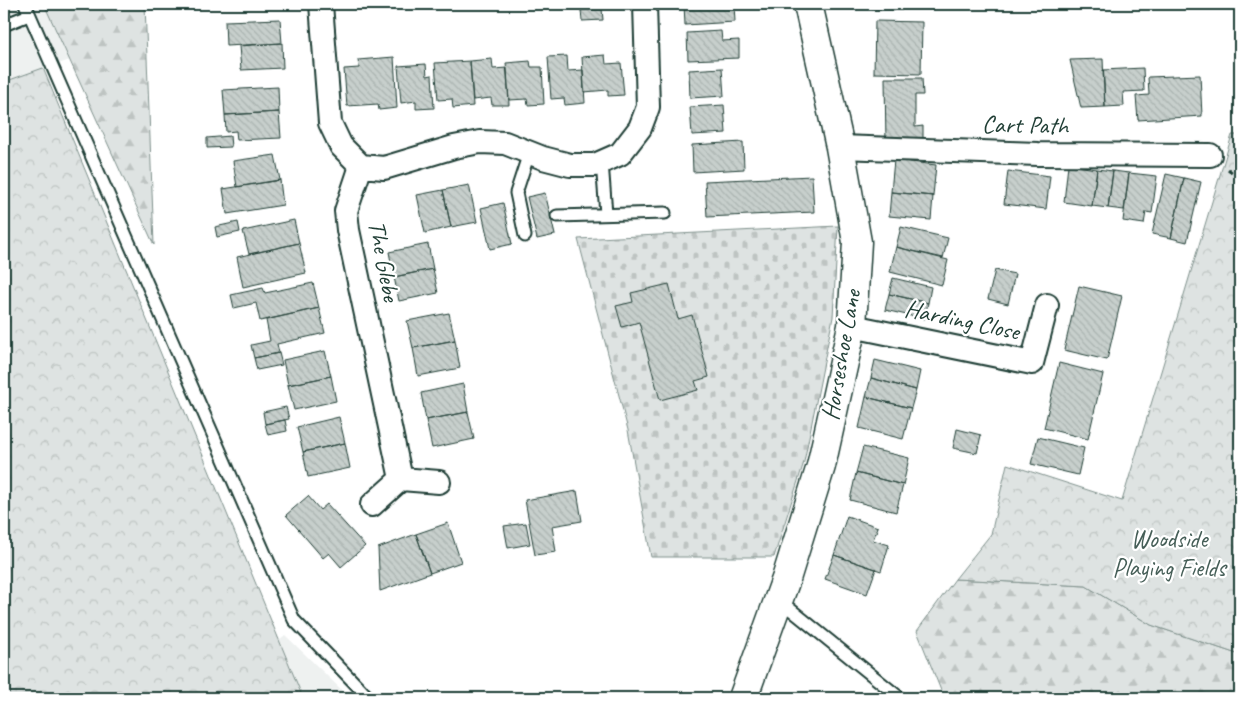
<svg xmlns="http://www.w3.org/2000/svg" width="1244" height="702" viewBox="0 0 1244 702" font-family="Caveat,sans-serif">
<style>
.built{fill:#eef1f0}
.forest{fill:url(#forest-firs);stroke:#7e908b}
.cemetery{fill:url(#cemetery-stones);stroke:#7e908b}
.park{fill:url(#park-crowns);stroke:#7e908b}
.building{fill:url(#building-back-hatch);stroke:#1f3d34}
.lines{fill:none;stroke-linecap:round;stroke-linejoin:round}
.service-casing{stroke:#1f3d34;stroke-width:15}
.minor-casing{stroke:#1f3d34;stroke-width:26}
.tertiary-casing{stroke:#1f3d34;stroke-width:31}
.path{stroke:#1f3d34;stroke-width:3;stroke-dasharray:5 4;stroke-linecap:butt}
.service{stroke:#fff;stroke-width:11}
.minor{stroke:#fff;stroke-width:22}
.tertiary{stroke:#fff;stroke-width:28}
.labels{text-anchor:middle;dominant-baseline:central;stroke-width:4.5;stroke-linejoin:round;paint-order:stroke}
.street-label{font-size:25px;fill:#1f3d34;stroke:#fff}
.park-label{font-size:25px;fill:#455e57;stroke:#fff}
</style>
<defs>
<pattern id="forest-firs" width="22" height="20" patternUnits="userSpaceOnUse" patternTransform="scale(1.25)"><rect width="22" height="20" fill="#dee3e2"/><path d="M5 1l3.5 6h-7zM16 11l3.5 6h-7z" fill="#bec4c2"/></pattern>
<pattern id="cemetery-stones" width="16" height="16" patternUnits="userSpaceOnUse" patternTransform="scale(1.25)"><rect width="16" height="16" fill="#dee3e2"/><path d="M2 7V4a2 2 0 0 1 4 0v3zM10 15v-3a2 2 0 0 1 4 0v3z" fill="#bec4c2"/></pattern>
<pattern id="park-crowns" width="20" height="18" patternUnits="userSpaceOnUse" patternTransform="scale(1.25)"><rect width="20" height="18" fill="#dee3e2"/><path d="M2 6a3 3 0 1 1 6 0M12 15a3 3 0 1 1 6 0" fill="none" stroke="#bec4c2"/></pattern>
<pattern id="building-back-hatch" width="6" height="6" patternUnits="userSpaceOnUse" patternTransform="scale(1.25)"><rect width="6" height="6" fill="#c7cfcc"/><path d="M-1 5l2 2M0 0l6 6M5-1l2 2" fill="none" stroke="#aab3b0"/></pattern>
</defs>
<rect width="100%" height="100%" fill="#fff"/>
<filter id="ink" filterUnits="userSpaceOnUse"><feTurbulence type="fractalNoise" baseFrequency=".02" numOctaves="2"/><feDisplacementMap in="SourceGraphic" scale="10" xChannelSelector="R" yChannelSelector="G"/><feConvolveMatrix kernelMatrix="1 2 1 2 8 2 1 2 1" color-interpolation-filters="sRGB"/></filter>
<g filter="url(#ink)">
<path class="built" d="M4,4H95L70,60L4,82Z
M285,635L350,698H210Z"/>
<path class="forest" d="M44,4H145L154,245Z
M955,579L1086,586L1151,625L1240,655V698H1101L1083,696L1078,698H944L917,631Z"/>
<path class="cemetery" d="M838,226L833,317L804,462L774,557H651L628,430L578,239Z"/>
<path class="park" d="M43,68L303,698H4V82Z
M1232,135H1240V655L1151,625L1086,586L955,579L991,534L1007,464L1122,501Z"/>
<path class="building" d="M581,4H602V9L581,10Z
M684,4H734L735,22L685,25Z
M859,4H902V10L859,8Z
M602,9L603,20L582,21L581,10Z
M280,19L282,43L226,46L225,21Z
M875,21L922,22L921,74L874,73Z
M721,31L722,41L739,40V58L688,60L687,33Z
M282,43L283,68L241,70L239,46Z
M605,55L606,64L621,63L624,95L608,96V90L584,92L582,57Z
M567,56L568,71L583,70L585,103L565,105L564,98L551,99L548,57Z
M394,57L397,108L379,110L378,104L347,106L344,69L359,68L358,60Z
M492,59L493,69L507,68L509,105H492L491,98L473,100L470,61Z
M1103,59L1105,107L1081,108L1070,60Z
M470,61L473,106L453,108L452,99L438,100L435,63Z
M530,61L531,67H542L544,104L528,105L527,99L509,100L506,63Z
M426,64L427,76L432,75L434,108L416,109V101L401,103L398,66Z
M722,68L724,96L690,98L689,70Z
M1143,68L1144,91L1123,92L1124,106L1105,107L1103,70Z
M1200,75L1202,116L1138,120L1136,96L1149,95L1148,77Z
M885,78H922L923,95H915V127L923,126V144H886Z
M278,87L279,112L225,115L223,90Z
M724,105L726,133L692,135L690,107Z
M279,112L281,138L237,140L236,131L226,132L225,115Z
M230,136L231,147L207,148V138Z
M743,142L744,169L693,172L692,145Z
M275,155L280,180L237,187L233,161Z
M894,160L936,165L933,196L891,192Z
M1068,165L1097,169L1092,206L1064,202Z
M1097,169L1113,171L1108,208L1092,206Z
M1008,171L1050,176L1046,209L1004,204Z
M1113,171L1129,173L1124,210L1108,208Z
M1129,173L1157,176L1152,213L1146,212L1144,224L1123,221Z
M1166,174L1184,178L1171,238L1152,234Z
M812,176L814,212L707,217L705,181Z
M1184,178L1201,182L1187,242L1171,238Z
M280,180L283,205L227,214L223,189Z
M469,185L477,222L451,227L443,190Z
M443,190L451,227L425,233L417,195Z
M891,192L933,196L931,220L889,216Z
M545,193L555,235L537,239L527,197Z
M503,203L512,244L490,249L481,208Z
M294,220L299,243L249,254L243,231Z
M238,222L240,232L217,237L215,227Z
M901,227L948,238L943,258L896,247Z
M299,243L306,273L243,287L237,257Z
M428,244L433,269L394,277L389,252Z
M896,247L948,260L942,285L890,272Z
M433,269L438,293L399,301L394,277Z
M995,270L1015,274L1008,304L988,299Z
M893,278L931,287L928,303L889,294Z
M313,283L319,308L260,321L256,303L234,308L231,295L263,288L265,293Z
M669,284L678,319L692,315L709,377L695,381L698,390L660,400L639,322L622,327L616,306L633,302L631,293Z
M1079,286L1122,296L1107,360L1064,350Z
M889,294L928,303L924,319L885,310Z
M319,308L325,333L277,344L279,353L254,358L251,345L270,341L266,320Z
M449,313L455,340L413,348L407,321Z
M455,340L460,368L418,376L413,348Z
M325,351L331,376L288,385L283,360Z
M279,353L282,365L257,370L254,358Z
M875,360L920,371L916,390L871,378Z
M1059,363L1103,374L1088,439L1044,428Z
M331,376L336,401L294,410L288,385Z
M871,378L916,390L911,408L866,397Z
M463,384L468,412L426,420L421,393Z
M866,397L911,408L903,439L859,428Z
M286,407L289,419L265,424L263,412Z
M468,412L474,439L432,448L426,420Z
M339,417L345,443L303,452L297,427Z
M285,420L287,431L268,435L265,424Z
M957,429L981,435L977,453L953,448Z
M1038,437L1084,448L1078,475L1031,464Z
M345,443L350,468L308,477L303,452Z
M863,447L909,458L903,485L856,473Z
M856,473L903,485L896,512L850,500Z
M577,491L582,521L552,526L556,552L535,555L525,500Z
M308,496L320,510L327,504L365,546L341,567L329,553L323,558L286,515Z
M847,516L878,527L873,540L889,545L881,571L834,555Z
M448,523L461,562L430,573L416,534Z
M526,523L530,544L508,548L504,526Z
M416,534L430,573L380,591L378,548Z
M834,555L876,569L867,594L825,579Z"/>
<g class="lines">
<defs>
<path id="service" d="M25,4L294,620L369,698
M4,25L29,15
M602,162L606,214
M557,216L665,213
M525,236L516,193L529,153
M779,600L900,698"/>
<path id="minor" d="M321,4L330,123L341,146L361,166L346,211L348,230L401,479L372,505
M840,147L1038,154L1210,155
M361,166L384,168L454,147L480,142L505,143L543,158L570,165H595L620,154L640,128L648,107L645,4
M852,326L1032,363L1047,305
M401,479L439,482"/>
<path id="tertiary" d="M743,698L786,579L821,466L852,326L857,242L840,147L808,4"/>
</defs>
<use href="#service" class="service-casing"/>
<use href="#minor" class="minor-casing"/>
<use href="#tertiary" class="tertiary-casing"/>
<path class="path" d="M1228,169L1240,179"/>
<use href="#service" class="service"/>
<use href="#minor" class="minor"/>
<use href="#tertiary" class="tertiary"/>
</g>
</g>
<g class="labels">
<g class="street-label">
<text transform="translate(1025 125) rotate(1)">Cart Path</text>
<text transform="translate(384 261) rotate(79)">The Glebe</text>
<text transform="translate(962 320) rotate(12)">Harding Close</text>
<text transform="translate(841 355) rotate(-80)">Horseshoe Lane</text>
</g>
<g class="park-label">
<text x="1169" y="539">Woodside<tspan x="1169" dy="29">Playing Fields</tspan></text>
</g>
</g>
<rect width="1244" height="702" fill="none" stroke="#fff" stroke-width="20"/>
<rect x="10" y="10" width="1224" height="682" fill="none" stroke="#1f3d34" stroke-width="2" filter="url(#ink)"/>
</svg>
